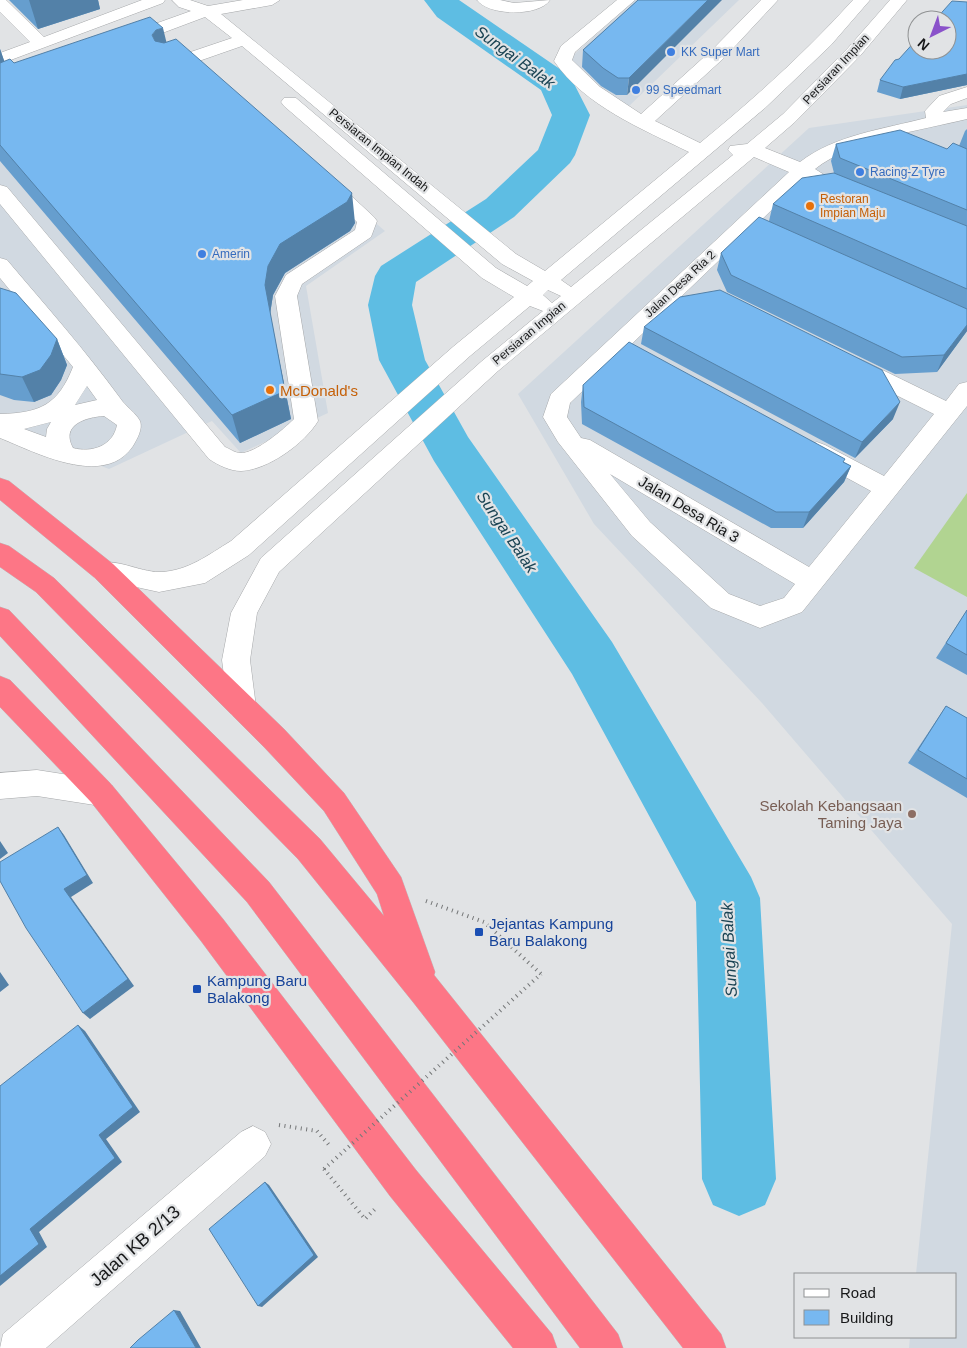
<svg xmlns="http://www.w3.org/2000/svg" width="967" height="1348" viewBox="0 0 967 1348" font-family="Helvetica,sans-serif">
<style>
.built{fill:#d1d9e1}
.green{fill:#b1d491}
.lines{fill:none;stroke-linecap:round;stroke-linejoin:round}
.river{fill:#5ebde3;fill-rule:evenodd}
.minor-casing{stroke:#a6a8aa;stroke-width:1}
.highway-casing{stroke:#bebebf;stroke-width:1}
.path{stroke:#757778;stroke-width:4;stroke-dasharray:1 4.5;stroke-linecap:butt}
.minor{fill:#fff;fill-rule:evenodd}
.highway{fill:#fd7686;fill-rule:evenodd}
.path-bridge{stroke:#757778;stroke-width:4;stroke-dasharray:1 4.5;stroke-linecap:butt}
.wall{fill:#669ece}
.shaded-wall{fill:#5381a8}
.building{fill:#77b8f0;stroke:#5381a8}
.shop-dot{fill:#3f7fe0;stroke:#e1e3e5;stroke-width:2}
.food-dot{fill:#e8710a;stroke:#e1e3e5;stroke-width:2}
.education-dot{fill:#8d6e63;stroke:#e1e3e5;stroke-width:2}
.transit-dot{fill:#1a4fb4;stroke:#e1e3e5;stroke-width:2}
.labels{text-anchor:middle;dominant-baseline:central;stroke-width:4.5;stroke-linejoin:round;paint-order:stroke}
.far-shop-label{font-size:12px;fill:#366cbe;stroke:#e1e3e5;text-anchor:start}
.far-street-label{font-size:12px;fill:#171819;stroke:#e1e3e5}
.far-food-label{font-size:12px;fill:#c56008;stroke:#e1e3e5;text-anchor:start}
.food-label{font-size:15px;fill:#c56008;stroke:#e1e3e5;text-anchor:start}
.street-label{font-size:15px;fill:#171819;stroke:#e1e3e5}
.education-label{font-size:15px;fill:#785e54;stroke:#e1e3e5;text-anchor:end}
.transit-label{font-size:15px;fill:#164399;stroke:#e1e3e5;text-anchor:start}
.water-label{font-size:16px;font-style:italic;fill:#1a4353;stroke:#e1e3e5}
.near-street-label{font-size:18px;fill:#171819;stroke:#e1e3e5}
</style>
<rect width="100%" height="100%" fill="#e1e3e5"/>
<path class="built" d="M635,0H739L627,108L609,97L569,59Z
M160,39L385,231L306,286L328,413L241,453L212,421L109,469L0,426V96Z
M967,105V1348H909L910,1337H956V1274H916L952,924L762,703L594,524L518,394L809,128Z"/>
<path class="green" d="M967,493V597L914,568Z"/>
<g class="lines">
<path class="river" d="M424,0H459L570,76L590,115L575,155L570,163L514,217L416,282L412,305L425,360L468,437L612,642L751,877L760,898L776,1179L765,1205L739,1216L713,1205L702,1179L696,902L572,674L434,461L379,360L368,305L375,276L381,266L486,199L538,150L552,115L541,90L437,17Z"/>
<defs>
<path id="minor" d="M0,0H6L44,37L142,0H165L163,3L0,64V53L30,42L0,12Z
M172,0H190L208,6L243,0H280L272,5L221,14L516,254L545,271L689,152C642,129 585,106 554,61L561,46L617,0H635L575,52L572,60L600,87L641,114L713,49L761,0H778L725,57L655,121L700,143C754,99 806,52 853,0H870L831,45L765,108L561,280L571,287L733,155L728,150L730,146L747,144L783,114L848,48L890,0H907L860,56L795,122L765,148L800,162C835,135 884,129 926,118L925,111L939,96L967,87V98L951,104L943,112L967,108V119C922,130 851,140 815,169L826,176L823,180L816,182L805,178L570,403L567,417L581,438L590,440L809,567L871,491L809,457L805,451L809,445L817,442L825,445L884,476L934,414L848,371L845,366L848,361L856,358L864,361L946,401L959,384L967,382V406L802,612L760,628L711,608L632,536L558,442L543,417L551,394L789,172L754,157L498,371L279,572L257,613L250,660L256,707L252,715L242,719L232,715L228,707L222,660L231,613L261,558L482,361L543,311L530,306L470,356L249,555L205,583L159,592L95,578L91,571L95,564C116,557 138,572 160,572C188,571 208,555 231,541L454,346L514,297L482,278L284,106L281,102L284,98H296L496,268L527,286L533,281L502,264L242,46L176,69H164L161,65L164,61L232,38L205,17L133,44H121L118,40L121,36L191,11L179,7ZM548,290L561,296L552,303L543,295ZM610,474L795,584L784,598L760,606L729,594L650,522Z
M477,0H500L514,3L550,0C539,17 488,16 477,0Z
M325,176L332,178L374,217L377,221L371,237L302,284L297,296L318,421C305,443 268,470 241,471C230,471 218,465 209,459L0,204V185L7,187L225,447C230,449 235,453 240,453C255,454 284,429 294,419L275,296L286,275L355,230L357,222L315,182L318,178Z
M0,258L7,260C46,306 85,350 120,398C125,406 136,413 140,421C143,429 137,439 133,446C104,489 35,452 0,438V414C40,413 58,405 73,367L0,278ZM87,386L97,400L75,405ZM104,416L117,425C113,446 92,453 73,448C60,425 86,417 104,416ZM51,422L47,429L46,437L24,429Z
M37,770L101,780L111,784L116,793L111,802L101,806L37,796L0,799V773Z
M253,1126L265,1132L271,1144L265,1156L46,1348H0L3,1334L241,1132Z"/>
<path id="highway" d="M0,478L9,481L113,564L284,729L344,793L401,877L435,972L434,975L721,1334L726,1348H683L413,1002L298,859L36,592L0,567V543L9,546L54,578L320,839L384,916L377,894L324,811L264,747L95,578L0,500Z
M0,607L9,610L269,882L618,1334L623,1348H580L247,902L0,636Z
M0,676L10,680L111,784L223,919L416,1170L552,1334L557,1348H513L390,1196L201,941L91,802L0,707Z"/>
</defs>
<use href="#minor" class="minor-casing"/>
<use href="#highway" class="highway-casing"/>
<path class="path" d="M426,901L484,922L541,974
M279,1125L317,1131L329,1145
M324,1169L365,1219L377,1207"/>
<use href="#minor" class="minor"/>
<use href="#highway" class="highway"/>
<path class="path-bridge" d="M324,1169L541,974"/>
</g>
<path class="wall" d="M9,0H98L100,9L38,29Z
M638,0L627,95H616L601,86L582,67L583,50Z
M967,2V85L900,99L877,92L880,80L899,59Z
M167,42L355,223L350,231L285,273L273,295L270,314L291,419L240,443L0,161V49L4,61L14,63Z
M967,129V331L937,372L895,374L727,292L717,270L721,253L769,221L773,204L834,173L831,161L836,144L947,149L959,146L965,131Z
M0,288L57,339L67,365L61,380L51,395L34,402L14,400L0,395Z
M644,327L893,419L855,458L641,344Z
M583,385L844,462L851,466L844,482L803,528H771L582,424L581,402Z
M967,610V675L936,658Z
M946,706L967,718V798L908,763Z"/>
<path class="shaded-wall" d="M29,0H98L100,9L38,29Z
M708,0H722L627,95L629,78Z
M163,28L170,57L163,59L152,35L156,30Z
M0,49L10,77L0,81Z
M967,74V85L900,99L903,87Z
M352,193L355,223L350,231L285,273L273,295L270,314L291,419L240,443L232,415L268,266L280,244Z
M967,325V331L937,372L944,355Z
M57,339L67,365L61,380L51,395L34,402L22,377Z
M900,402L893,419L855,458L862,442Z
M851,466L844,482L803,528L809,512Z
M58,827L64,835L93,883L71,897L134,986L90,1019L83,1013L64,889Z
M0,841L8,853L0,859Z
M0,972L9,985L0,992Z
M78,1025L85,1031L140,1112L106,1139L122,1162L39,1232L47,1247L0,1286V1276L30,1229L99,1135Z
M265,1182L269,1185L318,1257L262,1307L258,1306Z
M174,1310L180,1311L201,1348H196Z"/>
<path class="building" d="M638,0H708L629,78H618L603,68L583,50Z
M952,1L967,2V74L903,87L880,80L895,60L899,59L917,39V50H947V20H935Z
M150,17L163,28L156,30L152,35L155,41L164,43L176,39L352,193L347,202L280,244L268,266L265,285L285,391L232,415L0,145V63L10,59L14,63Z
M900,130L947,149L953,143L967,149V210L840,158L836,144Z
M834,173L967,226V289L773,204L802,178Z
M759,217L967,309V325L944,355L902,357L731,275L721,253Z
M0,288L16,293L57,339L51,355L40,370L22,377L0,374Z
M720,290L882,370L900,402L862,442L644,327L680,297Z
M629,342L845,459L843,462L851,466L809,512H776L584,407L583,385Z
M967,610V655L946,643Z
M946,706L967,718V779L918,750Z
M58,827L87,875L64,889L128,979L83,1013L26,928L0,881V862Z
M78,1025L133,1107L99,1135L115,1158L30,1229L39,1244L0,1276V1086Z
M265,1182L314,1255L258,1306L209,1229Z
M174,1310L196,1348H130L138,1340Z"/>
<g class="shop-dot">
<circle cx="671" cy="52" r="5"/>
<circle cx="636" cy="90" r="5"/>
<circle cx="860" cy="172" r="5"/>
<circle cx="202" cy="254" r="5"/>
</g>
<g class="food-dot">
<circle cx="810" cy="206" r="5"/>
<circle cx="270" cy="390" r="5"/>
</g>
<circle class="education-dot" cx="912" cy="814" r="5"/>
<g class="transit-dot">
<rect x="474" y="927" width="10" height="10" rx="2.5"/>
<rect x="192" y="984" width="10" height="10" rx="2.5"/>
</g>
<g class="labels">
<g class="far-shop-label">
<text x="681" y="52">KK Super Mart</text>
<text x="646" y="90">99 Speedmart</text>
<text x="870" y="172">Racing-Z Tyre</text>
<text x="212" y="254">Amerin</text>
</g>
<g class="far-street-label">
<text transform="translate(836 69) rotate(-47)">Persiaran Impian</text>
<text transform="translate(379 150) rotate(39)">Persiaran Impian Indah</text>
<text transform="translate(680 284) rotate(-43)">Jalan Desa Ria 2</text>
<text transform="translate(529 333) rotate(-40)">Persiaran Impian</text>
</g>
<g class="far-food-label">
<text x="820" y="199">Restoran<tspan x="820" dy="14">Impian Maju</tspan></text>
</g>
<g class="food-label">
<text x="280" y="390">McDonald's</text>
</g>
<g class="street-label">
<text transform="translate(689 509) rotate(31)">Jalan Desa Ria 3</text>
</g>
<g class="education-label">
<text x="902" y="805">Sekolah Kebangsaan<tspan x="902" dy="17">Taming Jaya</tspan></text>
</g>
<g class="transit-label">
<text x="489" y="923">Jejantas Kampung<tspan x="489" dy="17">Baru Balakong</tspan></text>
<text x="207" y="980">Kampung Baru<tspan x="207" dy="17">Balakong</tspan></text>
</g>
<g class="water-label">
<text transform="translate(515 57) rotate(36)">Sungai Balak</text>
<text transform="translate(507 532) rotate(56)">Sungai Balak</text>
<text transform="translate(729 950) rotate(-93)">Sungai Balak</text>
</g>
<g class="near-street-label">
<text transform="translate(135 1246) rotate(-41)">Jalan KB 2/13</text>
</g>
</g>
<rect x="794" y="1273" width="162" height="65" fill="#e1e3e5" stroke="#909293"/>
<rect x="804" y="1289" width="25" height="8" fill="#ffffff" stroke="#909293"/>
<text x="840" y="1298" font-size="15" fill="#171819">Road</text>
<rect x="804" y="1310" width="25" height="15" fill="#77b8f0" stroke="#909293"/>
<text x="840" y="1323" font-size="15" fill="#171819">Building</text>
<g transform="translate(932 35) rotate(222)"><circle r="24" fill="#e1e3e5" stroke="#909293"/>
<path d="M0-4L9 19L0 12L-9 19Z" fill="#8a52ca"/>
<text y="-8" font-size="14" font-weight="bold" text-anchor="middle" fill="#171819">N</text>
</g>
</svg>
